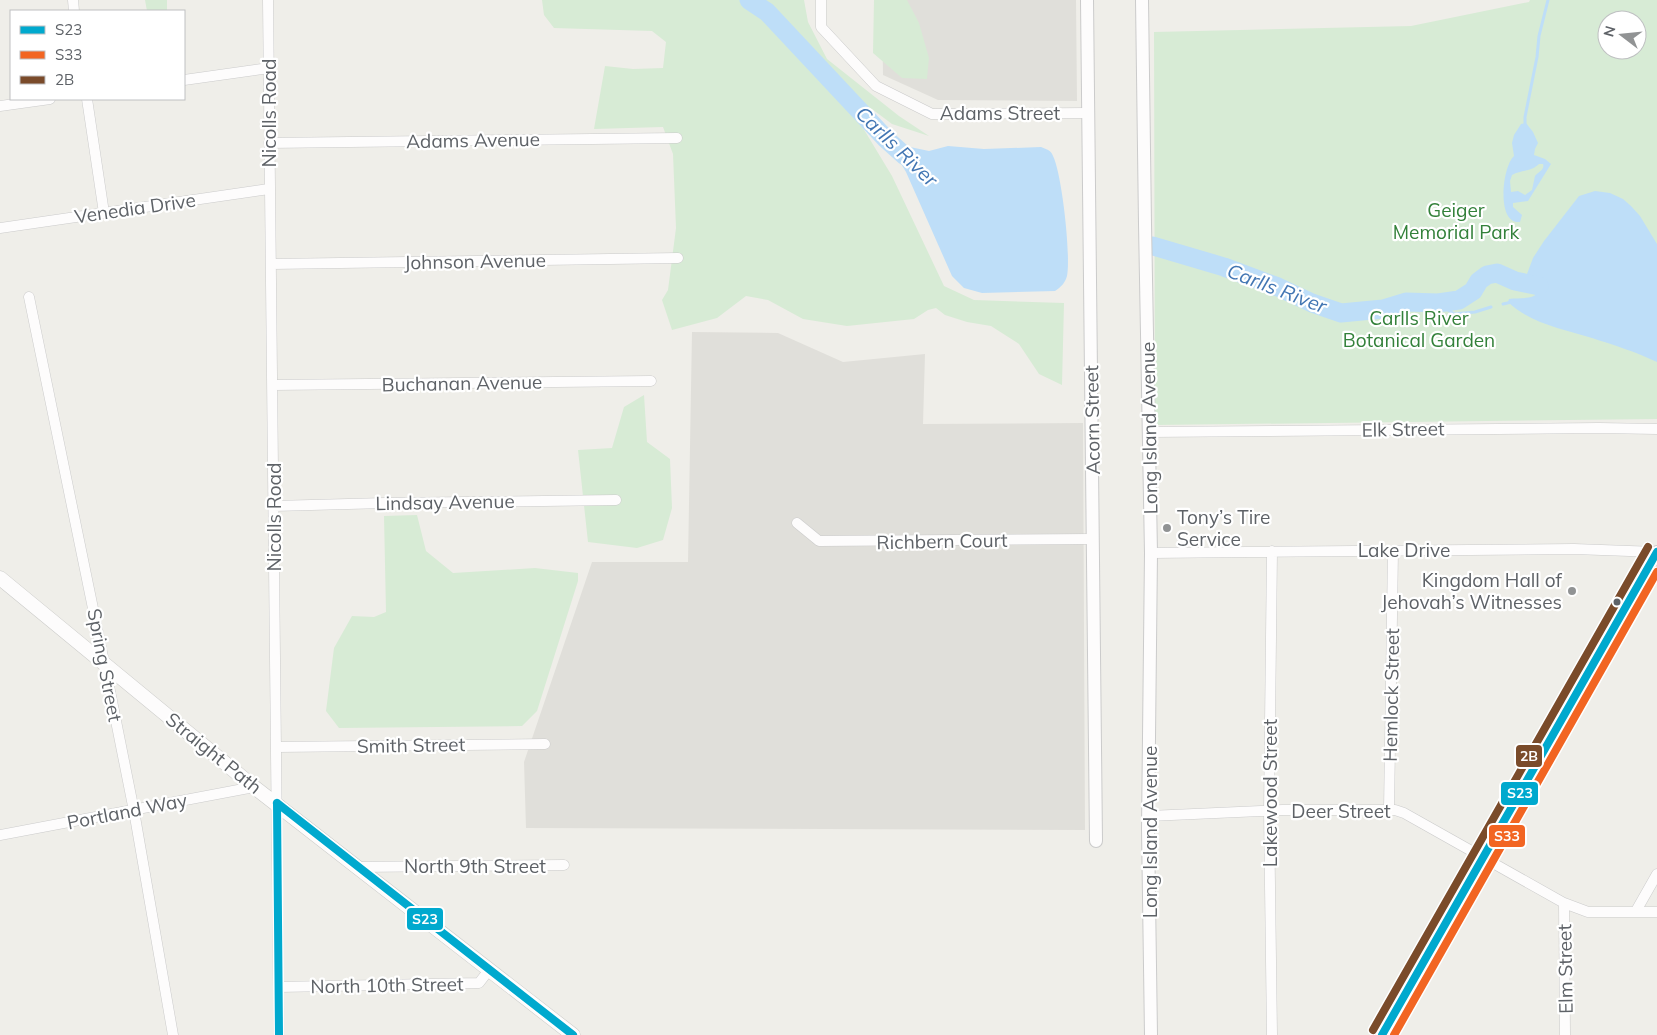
<svg xmlns="http://www.w3.org/2000/svg" width="1657" height="1035" viewBox="0 0 1657 1035" font-family="Mulish,sans-serif">
<style>
.industrial{fill:#e0dfda}
.green{fill:#d7ebd5;fill-rule:evenodd}
.water{fill:#bedef8;fill-rule:evenodd}
.lines{fill:none;stroke-linecap:round;stroke-linejoin:round}
.stream{stroke:#bedef8;stroke-width:3}
.river{stroke:#bedef8;stroke-width:19}
.minor-casing{stroke:#cbcbcb;stroke-width:11}
.tertiary-casing{stroke:#cbcbcb;stroke-width:14}
.secondary-casing{stroke:#cbcbc9;stroke-width:15}
.minor{stroke:#fdfcfc;stroke-width:10}
.tertiary{stroke:#fdfcfc;stroke-width:12}
.secondary{stroke:#fdfcfc;stroke-width:14}
.bus-1-casing{stroke:#fff;stroke-width:11}
.bus-2-casing{stroke:#fff;stroke-width:11}
.bus-3-casing{stroke:#fff;stroke-width:11}
.bus-1{stroke:#00a9ce;stroke-width:8}
.bus-2{stroke:#f26522;stroke-width:8}
.bus-3{stroke:#7a4b2a;stroke-width:8}
.poi-dot{fill:#919394;stroke:#fff;stroke-width:2}
.bus-dot{fill:#5e6267;stroke:#fff;stroke-width:2}
.labels{text-anchor:middle;dominant-baseline:central;stroke-width:4.5;stroke-linejoin:round;paint-order:stroke}
.street-label{font-size:19px;fill:#5e6267;stroke:#fff}
.park-label{font-size:19px;fill:#33813a;stroke:#fff}
.poi-label{font-size:19px;fill:#5e6267;stroke:#fff;text-anchor:start}
.water-label{font-size:20px;font-style:italic;fill:#4276b3;stroke:#fff}
.line-badge{stroke:#fff;stroke-width:2}
.badge-label{font-size:14px;text-anchor:middle;font-weight:bold;fill:#fff}
</style>
<rect width="100%" height="100%" fill="#efeee9"/>
<path class="industrial" d="M882,0H1076L1077,101L938,100L883,75Z
M692,332L778,333L843,362L925,354L923,424L1083,423L1085,830L526,828L524,762L592,562H688Z"/>
<path class="green" d="M145,0H167V11H147Z
M542,0H804L808,22L827,59L899,116L929,136L892,124L872,109L863,128L892,176L944,286L974,300L1064,303L1062,385L1039,374L1019,344L991,326L967,322L945,315L936,308L928,310L914,319L847,326L803,319L768,300L746,296L717,318L672,330L662,300L668,290L676,228L673,154L663,127L594,129L605,66L633,69L663,68L666,42L652,31L554,28L544,15Z
M874,0H907L919,23L929,58L927,79L902,78L873,53Z
M1530,0H1657V419L1155,425L1154,32L1411,26L1529,2ZM1607,20H1637V50H1607Z
M644,395L647,442L670,459L672,508L663,540L637,548L588,542L578,450L612,448L624,407Z
M417,515L426,551L453,573L535,568L578,573V581L537,711L522,726L339,728L326,711L334,648L352,616L374,617L386,612L384,516Z"/>
<path class="water" d="M1526,123L1533,132L1538,143L1535,149L1534,155L1545,159L1551,164L1528,201L1513,203V207L1522,215L1520,222C1496,225 1502,167 1514,156L1512,143L1514,135L1521,124ZM1539,164H1543C1545,170 1538,172 1535,176L1532,190L1525,195L1518,191L1511,192L1510,181L1512,175C1521,170 1531,172 1539,164Z
M886,139L910,147L929,151L948,146L984,149L1041,147C1046,149 1051,150 1053,156C1062,174 1071,256 1067,276C1065,283 1061,287 1055,291L982,293L964,288L952,276L906,172Z
M1595,191L1610,193L1623,199L1631,206L1640,216L1657,244V362C1636,352 1614,345 1592,338C1563,329 1531,324 1508,302L1509,299C1519,297 1535,301 1539,290L1538,287L1517,286L1515,281L1527,274L1533,258L1544,241L1579,196Z"/>
<g class="lines">
<path class="stream" d="M1525,127V117L1537,57L1539,36L1548,0
M1438,303L1454,314L1475,312L1491,307
M1503,304L1512,302"/>
<path class="river" d="M749,0L767,12L886,139L905,156
M1153,246L1224,267L1278,287L1312,303L1341,313L1383,309L1406,302L1438,303L1459,300L1473,291L1479,281L1487,275L1497,273L1515,281L1539,286"/>
<defs>
<path id="minor" d="M73,0L74,11
M268,0L279,1035
M821,0V27L876,86L932,114L1088,113
M184,80L269,68
M87,99L104,213
M0,106L50,99
M269,143L677,138
M0,228L269,189
M272,264L678,258
M29,297L111,696L134,811L173,1035
M273,385L651,381
M1150,432L1599,428L1657,429
M274,506L385,503L616,500
M797,523L819,541L1093,539
M1272,551L1269,811L1272,1035
M1151,553L1574,549L1657,552
M277,747L545,744
M1389,810L1393,551
M1149,816L1283,810H1395L1404,813L1564,903L1588,912H1657
M0,835L254,787
M357,867L564,865
M1564,903L1565,1035
M1636,911L1657,874
M279,987L479,983L489,970"/>
<path id="tertiary" d="M1087,0L1096,841
M1142,0L1145,224L1151,553L1148,829L1151,1035
M1382,1035L1657,552"/>
<path id="secondary" d="M0,578L254,787L573,1035"/>
</defs>
<use href="#minor" class="minor-casing"/>
<use href="#tertiary" class="tertiary-casing"/>
<use href="#secondary" class="secondary-casing"/>
<use href="#minor" class="minor"/>
<use href="#tertiary" class="tertiary"/>
<use href="#secondary" class="secondary"/>
<defs>
<path id="bus-1" d="M277,803L573,1035
M277,803L279,1035
M1382,1035L1657,552"/>
<path id="bus-2" d="M1394,1035L1657,572"/>
<path id="bus-3" d="M1373,1030L1648,547"/>
</defs>
<use href="#bus-1" class="bus-1-casing"/>
<use href="#bus-2" class="bus-2-casing"/>
<use href="#bus-3" class="bus-3-casing"/>
<use href="#bus-1" class="bus-1"/>
<use href="#bus-2" class="bus-2"/>
<use href="#bus-3" class="bus-3"/>
</g>
<g class="poi-dot">
<circle cx="1167" cy="528" r="5"/>
<circle cx="1572" cy="591" r="5"/>
</g>
<circle class="bus-dot" cx="1617" cy="602" r="4.5"/>
<g class="labels">
<g class="street-label">
<text transform="translate(269 113) rotate(-90)">Nicolls Road</text>
<text x="1000" y="113">Adams Street</text>
<text transform="translate(473 140) rotate(-1)">Adams Avenue</text>
<text transform="translate(135 208) rotate(-8)">Venedia Drive</text>
<text transform="translate(475 261) rotate(-1)">Johnson Avenue</text>
<text transform="translate(462 383) rotate(-1)">Buchanan Avenue</text>
<text transform="translate(1092 420) rotate(-91)">Acorn Street</text>
<text transform="translate(1149 428) rotate(-91)">Long Island Avenue</text>
<text transform="translate(1403 429) rotate(-1)">Elk Street</text>
<text transform="translate(445 502) rotate(-1)">Lindsay Avenue</text>
<text transform="translate(274 517) rotate(-90)">Nicolls Road</text>
<text transform="translate(942 541) rotate(-1)">Richbern Court</text>
<text x="1404" y="550">Lake Drive</text>
<text transform="translate(105 665) rotate(79)">Spring Street</text>
<text transform="translate(1391 695) rotate(-89)">Hemlock Street</text>
<text transform="translate(411 745) rotate(-1)">Smith Street</text>
<text transform="translate(214 753) rotate(39)">Straight Path</text>
<text transform="translate(1270 793) rotate(-90)">Lakewood Street</text>
<text transform="translate(127 811) rotate(-11)">Portland Way</text>
<text x="1341" y="811">Deer Street</text>
<text transform="translate(1150 832) rotate(-90)">Long Island Avenue</text>
<text x="475" y="866">North 9th Street</text>
<text transform="translate(1565 969) rotate(-91)">Elm Street</text>
<text transform="translate(387 985) rotate(-1)">North 10th Street</text>
</g>
<g class="park-label">
<text x="1456" y="210">Geiger<tspan x="1456" dy="22">Memorial Park</tspan></text>
<text x="1419" y="318">Carlls River<tspan x="1419" dy="22">Botanical Garden</tspan></text>
</g>
<g class="poi-label">
<text x="1177" y="517">Tony’s Tire<tspan x="1177" dy="22">Service</tspan></text>
<text x="1562" y="580" text-anchor="end">Kingdom Hall of<tspan x="1562" dy="22">Jehovah’s Witnesses</tspan></text>
</g>
<g class="water-label">
<text transform="translate(897 146) rotate(44)">Carlls River</text>
<text transform="translate(1277 288) rotate(21)">Carlls River</text>
</g>
</g>
<g class="line-badge">
<rect x="1515" y="744" width="28" height="24" rx="5" fill="#7a4b2a"/>
<rect x="1500" y="781" width="39" height="25" rx="5" fill="#00a9ce"/>
<rect x="1488" y="824" width="38" height="24" rx="5" fill="#f26522"/>
<rect x="406" y="907" width="38" height="24" rx="5" fill="#00a9ce"/>
</g>
<g class="badge-label">
<text x="1529" y="761">2B</text>
<text x="1520" y="798">S23</text>
<text x="1507" y="841">S33</text>
<text x="425" y="924">S23</text>
</g>
<rect x="10" y="10" width="175" height="90" fill="#ffffff" stroke="#bfc0c2"/>
<rect x="20" y="26" width="25" height="8" fill="#00a9ce" stroke="#bfc0c2"/>
<text x="55" y="35" font-size="15" fill="#5e6267">S23</text>
<rect x="20" y="51" width="25" height="8" fill="#f26522" stroke="#bfc0c2"/>
<text x="55" y="60" font-size="15" fill="#5e6267">S33</text>
<rect x="20" y="76" width="25" height="8" fill="#7a4b2a" stroke="#bfc0c2"/>
<text x="55" y="85" font-size="15" fill="#5e6267">2B</text>
<g transform="translate(1622 35) rotate(286)"><circle r="24" fill="#ffffff" stroke="#bfc0c2"/>
<path d="M0-4L9 19L0 12L-9 19Z" fill="#919394"/>
<text y="-8" font-size="14" font-weight="bold" text-anchor="middle" fill="#5e6267">N</text>
</g>
</svg>
